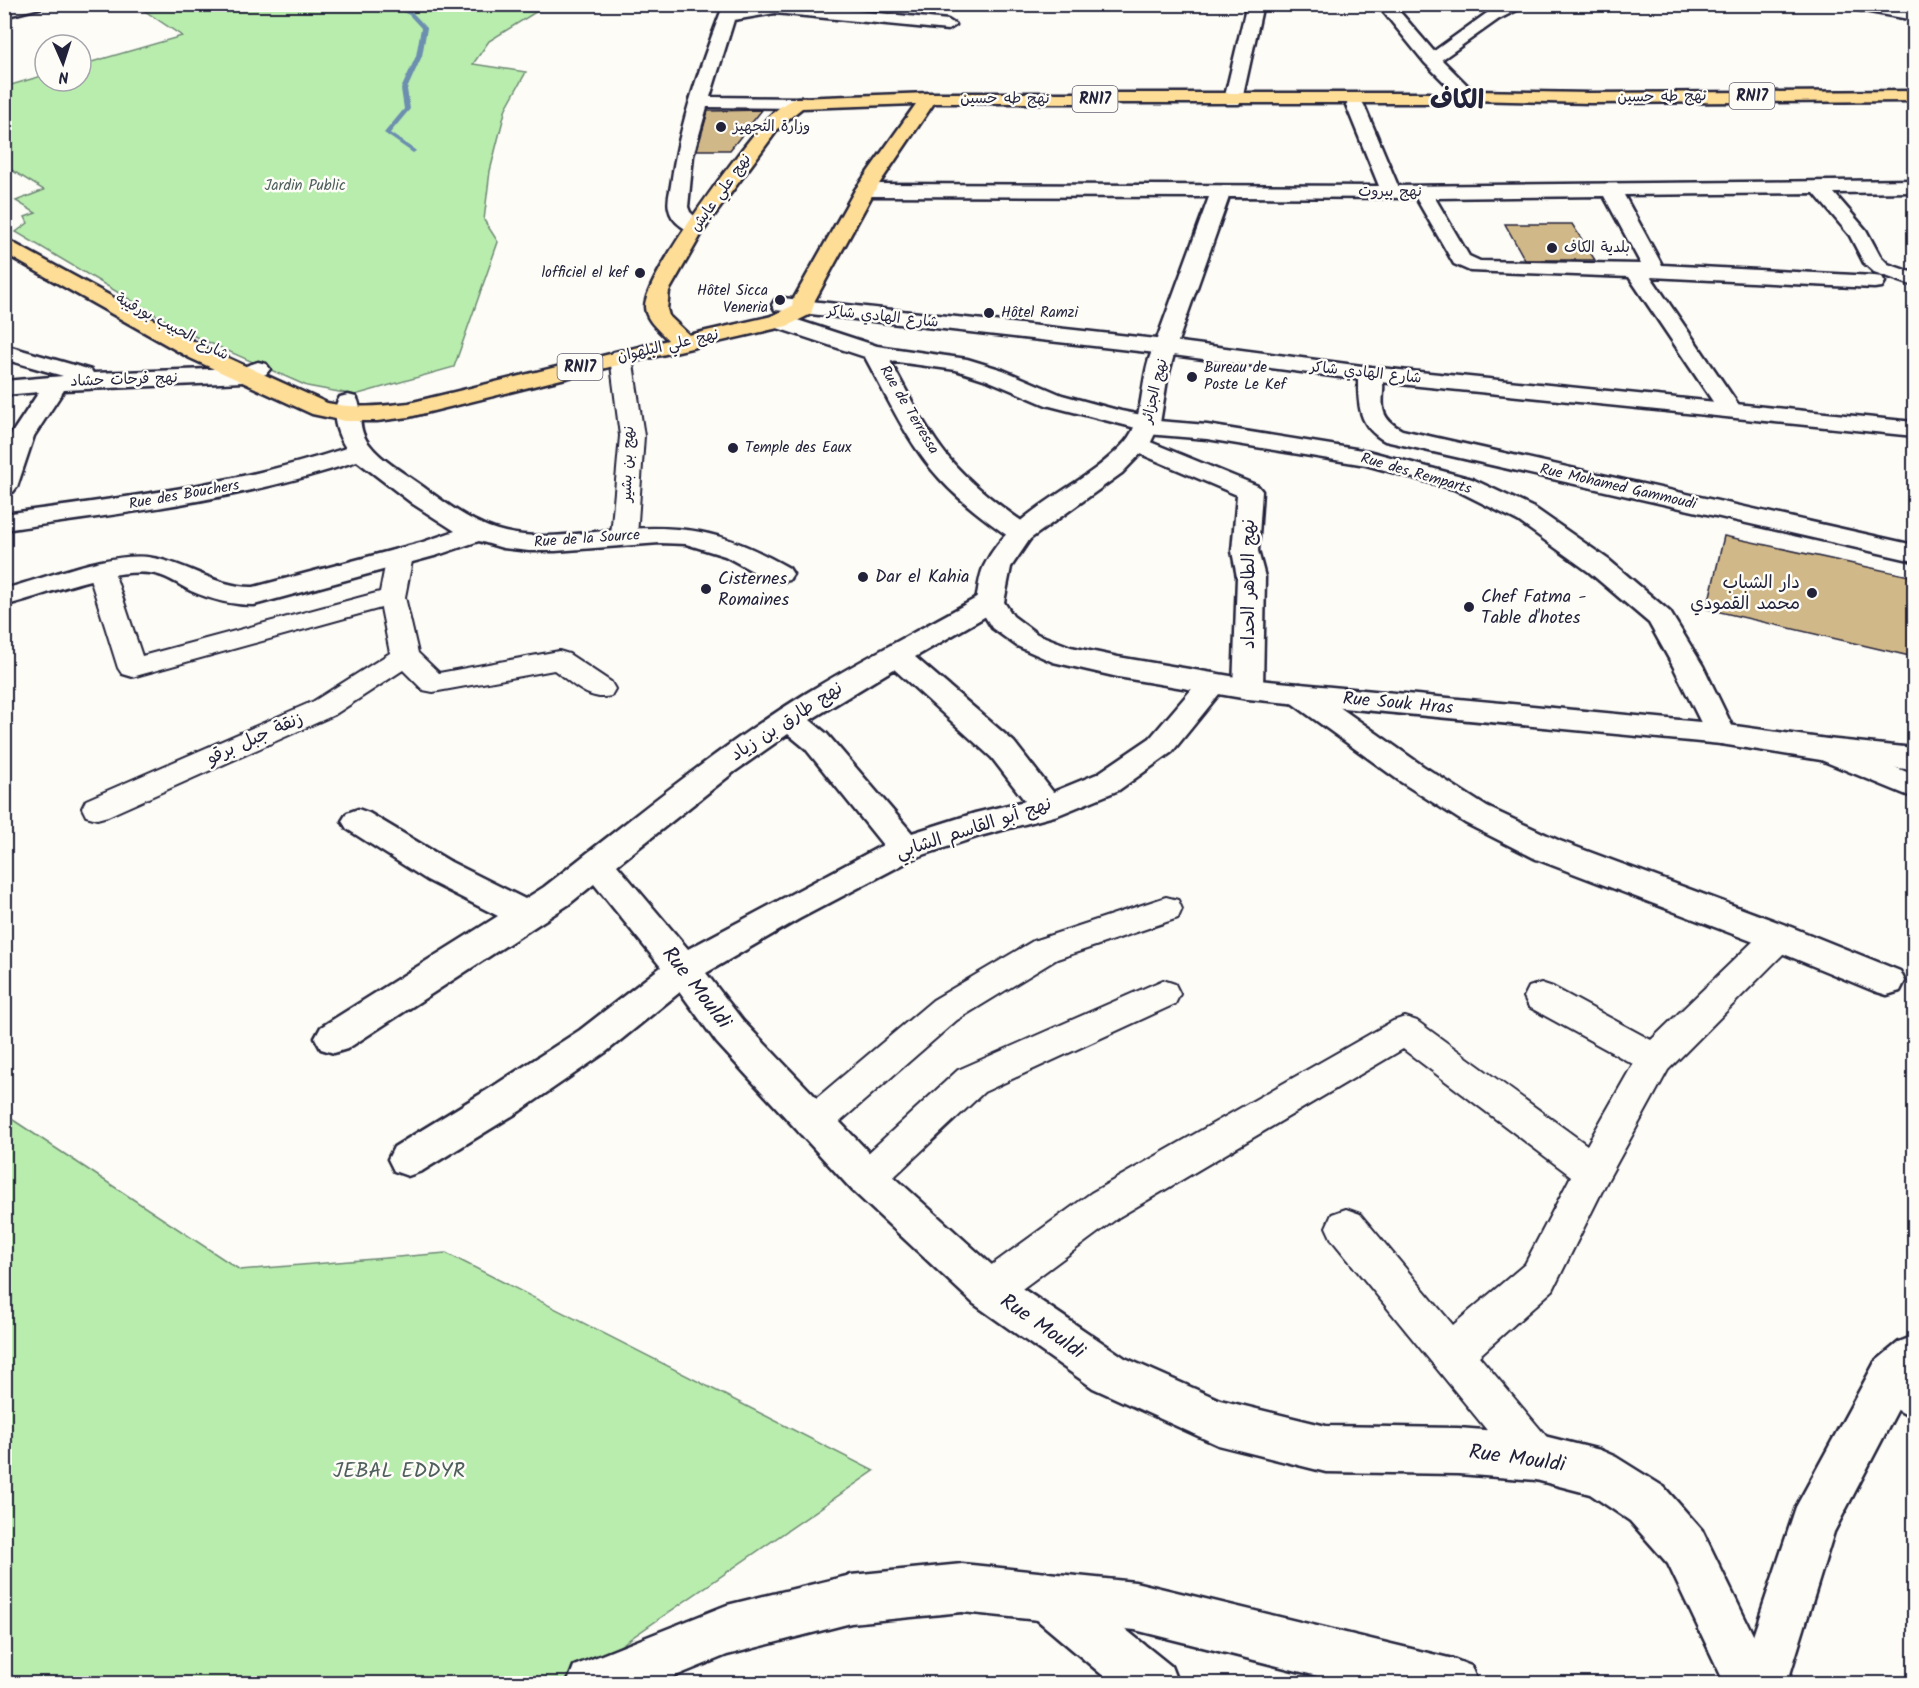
<svg xmlns="http://www.w3.org/2000/svg" width="1919" height="1688" viewBox="0 0 1919 1688" font-family="Kalam,'Playpen Sans Arabic',sans-serif">
<style>
.green{fill:#b9edae;stroke:#6e8874;stroke-width:1.5}
.lines{fill:none;stroke-linecap:round;stroke-linejoin:round}
.stream{fill:#6c8eaf;fill-rule:evenodd}
.building{fill:#d1b888;stroke:#22223b;stroke-width:1.5}
.pedestrian-casing{stroke:#22223b;stroke-width:4}
.minor-casing{stroke:#22223b;stroke-width:5}
.tertiary-casing{stroke:#22223b;stroke-width:5}
.secondary-casing{stroke:#22223b;stroke-width:5}
.primary-casing{stroke:#22223b;stroke-width:5}
.pedestrian{fill:#fdfcf7;fill-rule:evenodd}
.minor{fill:#fdfcf7;fill-rule:evenodd}
.tertiary{fill:#fdfcf7;fill-rule:evenodd}
.secondary{fill:#fdfcf7;fill-rule:evenodd}
.primary{fill:#fedd96;fill-rule:evenodd}
.poi-dot{fill:#22223b;stroke:#fdfcf7;stroke-width:2}
.labels{text-anchor:middle;dominant-baseline:central;stroke-width:5;stroke-linejoin:round;paint-order:stroke}
.far-street-label{font-size:15px;fill:#22223b;stroke:#fdfcf7}
.far-poi-label{font-size:15px;fill:#22223b;stroke:#fdfcf7;text-anchor:start}
.far-park-label{font-size:15px;fill:#4f5f5e;stroke:#fdfcf7}
.shield{fill:#fdfcf7;stroke:#646373;stroke-width:1.5}
.shield-label{font-size:16px;font-weight:bold;fill:#22223b}
.poi-label{font-size:18px;fill:#22223b;stroke:#fdfcf7;text-anchor:start}
.street-label{font-size:18px;fill:#22223b;stroke:#fdfcf7}
.near-street-label{font-size:21px;fill:#22223b;stroke:#fdfcf7}
.near-park-label{font-size:21px;fill:#4f5f5e;stroke:#fdfcf7}
.far-town-label{font-size:26px;font-weight:bold;fill:#22223b;stroke:#fdfcf7}
</style>
<rect width="100%" height="100%" fill="#fdfcf7"/>
<filter id="ink" filterUnits="userSpaceOnUse"><feTurbulence type="fractalNoise" baseFrequency=".0167" numOctaves="2"/><feDisplacementMap in="SourceGraphic" scale="12" xChannelSelector="R" yChannelSelector="G"/><feConvolveMatrix kernelMatrix="1 2 1 2 8 2 1 2 1" color-interpolation-filters="sRGB"/></filter>
<g filter="url(#ink)">
<path class="green" d="M136,5H547L489,41L473,64L526,72L506,108L490,171L484,220L498,242L454,367L355,395L307,386L183,331L16,232L28,223L25,217L36,213L16,201L44,190L5,166L4,87L45,75V81H81V65L182,36Z
M4,1114L240,1270L446,1253L874,1471L566,1683H5Z"/>
<g class="lines">
<path class="stream" d="M394,4L413,13L427,28L422,56L407,89L410,109L390,133L415,150L416,151L413,153L384,133L404,109L401,89L416,56L421,28L409,15L387,4Z"/>
</g>
<path class="building" d="M762,110L730,150H697L708,111Z
M1505,224H1572L1595,260H1525Z
M1724,536L1914,577V657L1707,609Z"/>
<g class="lines">
<defs>
<path id="pedestrian" d="M621,350L629,352L632,357L644,436L637,536L633,541L624,544L615,541L611,536L620,436L610,357L613,352Z
M400,548L409,551L413,556L405,597L418,653L439,673L559,651L569,654L611,682L615,689L611,696C589,702 571,682 554,670L433,692L423,690L403,670L334,715L108,816L97,819L86,816L82,808L86,800L314,701L390,653L381,608L132,677L122,674L118,668L88,572L92,566L101,564L110,566L114,572L142,656L380,592L387,556L391,551Z
M1166,897L1178,900L1182,909L1178,918L1057,959L957,1020L826,1134L813,1139L800,1134L794,1123L800,1112L933,1000L1033,941Z
M1779,924L1791,928L1796,937L1791,946L1668,1070L1606,1183L1553,1290L1479,1356L1551,1442L1558,1457L1551,1472L1536,1479L1521,1472L1332,1240L1326,1227L1332,1214L1346,1209L1360,1214L1453,1325L1525,1264L1571,1176L1403,1049L1119,1217L1003,1303L989,1309L975,1303L969,1290L975,1277L1091,1193L1393,1021L1405,1017L1417,1021L1587,1145L1633,1064L1529,1007L1524,997L1529,987L1541,983L1553,987L1651,1040L1767,928Z
M1163,980L1175,984L1180,994L1175,1004L984,1092L880,1190L867,1195L854,1190L848,1178L854,1166L958,1070Z"/>
<path id="minor" d="M724,4H740L737,10L769,4H787L948,20L956,25L948,30L775,13L734,20L710,97L798,98L804,99L807,103L804,107L798,108L707,107L693,156L688,207L690,212L706,227L703,231C690,235 671,223 669,208C667,201 670,192 671,185C679,124 702,61 724,4Z
M1247,4H1263L1242,100L1239,104H1227L1224,100Z
M1507,4H1529L1499,19L1437,63L1431,64L1423,59L1487,13Z
M1846,4H1882L1914,10V20L1853,9Z
M1355,100L1361,101L1364,105L1398,186L1914,180V192L1834,193L1866,230L1880,256L1888,264L1914,273V286L1874,272L1864,263L1850,236L1814,193L1624,195L1662,265L1874,276L1882,277L1885,282L1882,287L1874,288L1651,277L1742,410L1738,415L1730,417L1722,415L1629,277L1470,271L1454,264L1416,198L1229,197L1176,347L1173,352L1165,354L1157,352L1154,347L1209,197L865,196L858,194L855,190L858,186L865,184L1379,186L1346,105L1349,101ZM1604,196L1641,264L1480,261L1469,256L1435,198Z
M779,314L877,346L967,359L1003,370L1062,395L1121,411L1157,418L1158,421L1207,425L1368,451L1472,479L1536,509L1609,560L1670,612L1703,666L1736,734L1732,741L1721,744L1710,741L1673,666L1649,623L1589,572L1518,521L1454,489L1366,465L1207,439L1147,434L1138,432L1136,428L1046,405L987,380L956,370L890,361C908,393 924,427 947,456C970,484 1000,506 1030,527L1034,533L1030,539L1021,541L1012,539C987,521 961,502 940,479C908,444 888,399 865,357L771,326L768,321L771,316Z
M4,345L91,370L93,373L240,368L258,362L266,364L270,369L266,374L243,382L64,390L34,436L17,487L13,492L4,495V451L10,436L39,392L4,395V381L63,376L4,359Z
M1370,367L1378,369C1393,390 1367,412 1402,430L1914,545V561L1385,441C1357,426 1358,402 1358,374L1362,369Z
M348,395L356,397C364,408 355,426 369,444C382,461 404,473 422,486C448,505 474,525 505,532C538,540 573,534 605,531C681,523 723,530 789,568L793,574L789,580L779,582L769,580L725,556L686,544L660,543L555,551H529L503,548L479,541L438,555L254,605C232,605 212,600 191,591C178,584 164,574 149,573C104,569 48,595 4,606V589C45,579 112,550 153,558C189,564 217,588 254,587L420,543L455,531L413,504L357,461C243,500 123,513 4,530V514C120,498 235,485 346,448C337,434 329,413 340,397Z
M1138,437L1258,486L1262,491L1258,551L1265,577L1263,689L1259,696L1248,699L1237,696L1233,689L1237,577L1232,551L1237,495L1129,449L1126,444L1129,439Z
M990,593L1000,596L1004,602L1000,608L915,657L1014,742L1053,792L1097,774L1150,738L1203,676L1213,673L1223,676L1228,683L1172,752L1119,790L1058,815L980,836L917,857L799,919L706,973L743,1021L881,1165L1004,1276L1125,1358L1220,1400L1326,1426L1458,1428L1536,1434L1600,1450L1616,1457L1664,1487L1702,1530L1777,1684H1725L1668,1564L1630,1521L1590,1494L1536,1480L1458,1474L1326,1472L1218,1445L1093,1388L974,1304L853,1191L717,1043L680,992L606,1052L520,1111L422,1171L408,1176L394,1171L388,1159L394,1147L492,1087L580,1030L661,967L594,884L568,905L347,1049L334,1053L321,1049L315,1038L321,1027L498,916L427,880L347,829L342,821L347,813L358,809L369,813L451,862L525,899L544,887C629,821 713,751 805,694C862,659 922,629 980,596ZM894,669L992,758L1025,801L975,813L912,833L827,734L810,720ZM788,734L805,748L883,845L688,949L617,865L734,772Z
M1300,684L1311,687L1423,766L1487,807L1560,841L1791,927L1900,971L1905,981L1900,991L1887,995L1874,991L1767,947L1536,859L1465,823L1401,782L1289,701L1285,694L1289,687Z
M1827,739L1914,748V770L1816,758L1811,750L1816,742Z
M1891,1355L1907,1362L1914,1368V1418C1893,1409 1878,1398 1869,1377L1875,1362Z
M1046,1572L1063,1579L1171,1666L1178,1684H1113L1029,1613L1022,1596L1029,1579Z"/>
<path id="tertiary" d="M16,4H45L43,7L4,17V7Z
M1165,340L1173,342L1176,347L1167,380L1160,423L1150,444L1122,473L1030,539L1011,567L1004,602L1013,616L1037,634L1071,647L1118,657L1248,679L1721,724L1827,739L1914,775V798L1821,760L1721,744L1248,699L1118,677L1053,662L1017,646L992,628L976,602C978,591 979,576 984,566C1013,507 1083,489 1125,442C1147,418 1138,370 1157,342Z
M1914,1336V1385L1907,1392L1834,1532L1787,1684H1737L1796,1507L1875,1362L1899,1342Z
M962,1564L1135,1582L1453,1659L1471,1666L1478,1684H1349L1135,1630L962,1612L851,1623L727,1655L656,1684H567L574,1666L727,1605L851,1575Z"/>
<path id="secondary" d="M1377,4H1393L1437,55L1471,89L1474,93L1471,97H1459L1425,63Z
M783,298L1165,340L1370,367L1914,422V436L1370,381L1165,354L775,310L772,305L775,300Z"/>
<path id="primary" d="M1473,91L1590,93L1914,91V101L1590,103L1467,100L1464,96L1467,92Z
M929,93H1429L1435,94L1438,98L1435,102L1429,103H934L875,190L815,300L811,314L787,326L622,364L409,417L377,421H345L312,414L190,358L4,253V238L206,348L327,403C355,409 381,406 409,403L668,340C659,330 645,320 645,306C647,273 742,146 768,118C775,110 788,100 798,98ZM916,104L855,190L793,300L792,306L772,316L689,335L669,316L667,309L669,291L705,228L781,125L802,108Z"/>
</defs>
<use href="#pedestrian" class="pedestrian-casing"/>
<use href="#minor" class="minor-casing"/>
<use href="#tertiary" class="tertiary-casing"/>
<use href="#secondary" class="secondary-casing"/>
<use href="#primary" class="primary-casing"/>
<use href="#pedestrian" class="pedestrian"/>
<use href="#minor" class="minor"/>
<use href="#tertiary" class="tertiary"/>
<use href="#secondary" class="secondary"/>
<use href="#primary" class="primary"/>
</g>
</g>
<g class="poi-dot">
<circle cx="721" cy="127" r="6"/>
<circle cx="1552" cy="248" r="6"/>
<circle cx="640" cy="273" r="6"/>
<circle cx="780" cy="300" r="6"/>
<circle cx="989" cy="313" r="6"/>
<circle cx="1192" cy="377" r="6"/>
<circle cx="733" cy="448" r="6"/>
<circle cx="863" cy="577" r="6"/>
<circle cx="706" cy="589" r="6"/>
<circle cx="1812" cy="593" r="6"/>
<circle cx="1469" cy="607" r="6"/>
</g>
<g class="labels">
<g class="far-street-label">
<text transform="translate(1662 97) rotate(-1)">نهج طه حسين</text>
<text x="1005" y="99">نهج طه حسين</text>
<text x="1390" y="192">نهج بيروت</text>
<text transform="translate(721 193) rotate(-54)">نهج علي عايش</text>
<text transform="translate(883 317) rotate(6)">شارع الهادي شاكر</text>
<text transform="translate(172 327) rotate(28)">شارع الحبيب بورقيبة</text>
<text transform="translate(668 346) rotate(-13)">نهج علي البلهوان</text>
<text transform="translate(1366 373) rotate(6)">شارع الهادي شاكر</text>
<text transform="translate(124 380) rotate(-2)">نهج فرحات حشاد</text>
<text transform="translate(1155 391) rotate(-76)">نهج الجزائر</text>
<text transform="translate(909 410) rotate(59)">Rue de Terressa</text>
<text transform="translate(628 464) rotate(-88)">نهج بن بشير</text>
<text transform="translate(1416 474) rotate(16)">Rue des Remparts</text>
<text transform="translate(1618 487) rotate(13)">Rue Mohamed Gammoudi</text>
<text transform="translate(184 495) rotate(-10)">Rue des Bouchers</text>
<text transform="translate(587 539) rotate(-4)">Rue de la Source</text>
</g>
<g class="far-poi-label">
<text x="733" y="127">وزارة التجهيز</text>
<text x="1564" y="248">بلدية الكاف</text>
<text x="628" y="273" text-anchor="end">lofficiel el kef</text>
<text x="768" y="291" text-anchor="end">Hôtel Sicca<tspan x="768" dy="17">Veneria</tspan></text>
<text x="1001" y="313">Hôtel Ramzi</text>
<text x="1204" y="368">Bureau de<tspan x="1204" dy="17">Poste Le Kef</tspan></text>
<text x="745" y="448">Temple des Eaux</text>
</g>
<g class="far-park-label">
<text x="305" y="186">Jardin Public</text>
</g>
<g class="shield">
<rect x="1729.5" y="83" width="45" height="26" rx="4.5"/>
<rect x="1072.5" y="86" width="45" height="26" rx="4.5"/>
<rect x="557.5" y="354" width="45" height="26" rx="4.5"/>
</g>
<g class="shield-label">
<text x="1752" y="96">RN17</text>
<text x="1095" y="99">RN17</text>
<text x="580" y="367">RN17</text>
</g>
<g class="poi-label">
<text x="875" y="577">Dar el Kahia</text>
<text x="718" y="579">Cisternes<tspan x="718" dy="21">Romaines</tspan></text>
<text x="1800" y="583" text-anchor="end">دار الشباب<tspan x="1800" dy="21">محمد القمودي</tspan></text>
<text x="1481" y="597">Chef Fatma -<tspan x="1481" dy="21">Table d'hotes</tspan></text>
</g>
<g class="street-label">
<text transform="translate(1249 584) rotate(-90)">نهج الطاهر الحداد</text>
<text transform="translate(1398 704) rotate(5)">Rue Souk Hras</text>
<text transform="translate(787 722) rotate(-33)">نهج طارق بن زياد</text>
<text transform="translate(255 739) rotate(-24)">زنقة جبل برقو</text>
<text transform="translate(974 829) rotate(-18)">نهج أبو القاسم الشابي</text>
</g>
<g class="near-street-label">
<text transform="translate(696 988) rotate(52)">Rue Mouldi</text>
<text transform="translate(1042 1327) rotate(35)">Rue Mouldi</text>
<text transform="translate(1517 1459) rotate(8)">Rue Mouldi</text>
</g>
<g class="near-park-label">
<text x="399" y="1471">JEBAL EDDYR</text>
</g>
<g class="far-town-label">
<text x="1457" y="101">الكاف</text>
</g>
</g>
<rect width="1919" height="1688" fill="none" stroke="#fdfcf7" stroke-width="24"/>
<rect x="12" y="12" width="1895" height="1664" fill="none" stroke="#22223b" stroke-width="2" filter="url(#ink)"/>
<g transform="translate(63 63) rotate(177)"><circle r="28" fill="#fdfcf7" stroke="#a5a5ac" stroke-width="1.5"/>
<path d="M0-4.5L10 22L0 15L-10 22Z" fill="#22223b"/>
<text y="-9" font-size="16" font-weight="bold" text-anchor="middle" fill="#22223b">N</text>
</g>
</svg>
